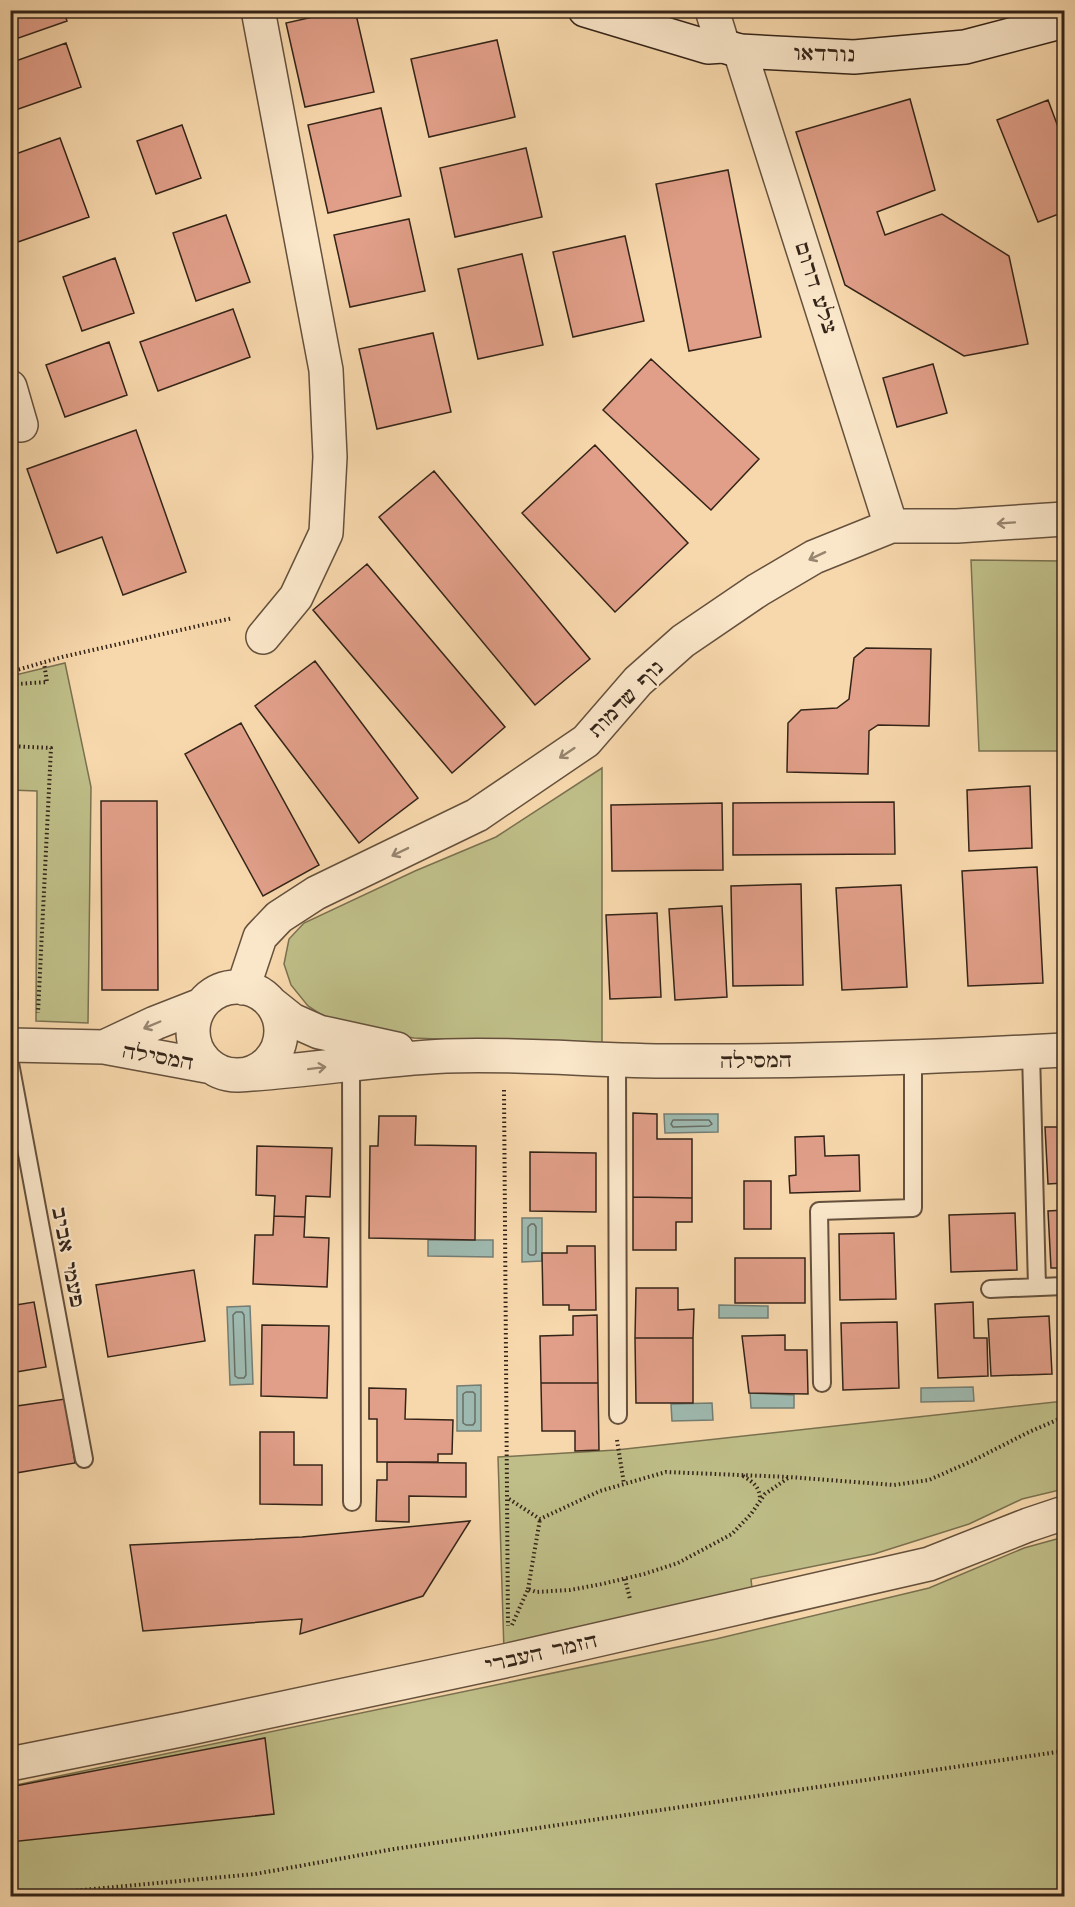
<svg xmlns="http://www.w3.org/2000/svg" width="1075" height="1907" viewBox="0 0 1075 1907" font-family="Cardo,'Frank Ruhl Libre',serif">
<style>
.green{fill:#bfbe88;stroke:#7a7150;stroke-width:1.5}
.water{fill:#9eb9af;stroke:#747d73;stroke-width:1.5}
.lines{fill:none;stroke-linecap:round;stroke-linejoin:round}
.shore{stroke:#696e64;stroke-width:1.5}
.building{fill:#e19f89;stroke:#342418;stroke-width:1.5}
.lane-casing{stroke:#65513d;stroke-width:20}
.street-casing{stroke:#65513d;stroke-width:36}
.secondary-casing{stroke:#342418;stroke-width:36}
.path{stroke:#342418;stroke-width:4;stroke-dasharray:1.5 3;stroke-linecap:butt}
.lane{stroke:#fae6c9;stroke-width:16}
.street{stroke:#fae6c9;stroke-width:33}
.secondary{stroke:#fae6c9;stroke-width:33}
.oneway{stroke:#978570}
.labels{text-anchor:middle;dominant-baseline:central;stroke-width:4.5;stroke-linejoin:round;paint-order:stroke}
.street-label{font-size:20px;fill:#342418;stroke:#fae6c9}
</style>
<rect width="100%" height="100%" fill="#f7d8ac"/>
<filter id="stains"><feTurbulence type="fractalNoise" baseFrequency=".00333" numOctaves="4"/><feColorMatrix values="0 0 0 0 .2 0 0 0 0 .09 0 0 0 0 .02 0 0 0 .5 -.17"/></filter>
<radialGradient id="worn" r=".72"><stop offset=".6" stop-color="#630" stop-opacity="0"/><stop offset="1" stop-color="#630" stop-opacity=".3"/></radialGradient>
<path class="green" d="M971,560L1064,561V751H979Z
M65,663L91,787L88,1023L36,1021L37,791L11,790V676Z
M602,768V1046L414,1038L342,1028L308,1006L291,985L284,964L289,939L304,923L415,871L496,837Z
M1064,1401V1489L1022,1499L969,1524L874,1554L751,1579L753,1598L504,1652L498,1457L616,1450Z
M1064,1537V1896H11V1786L716,1639L929,1588L1024,1548Z"/>
<path class="water" d="M664,1114H718V1132L665,1133Z
M522,1218H542V1261L522,1262Z
M428,1240H493V1257L428,1256Z
M719,1305L768,1306V1318H719Z
M250,1306L253,1384L230,1385L227,1307Z
M481,1385V1431H457V1386Z
M973,1387L974,1401L921,1402V1388Z
M750,1393L794,1395V1408H751Z
M712,1403L713,1420L672,1421L671,1404Z"/>
<g class="lines">
<path class="shore" d="M673,1120H709L712,1124L709,1126L673,1127L671,1124Z
M531,1224H534L536,1227V1253L534,1255H530L528,1253V1227Z
M236,1312H242L244,1315L246,1375L244,1378H238L235,1376L233,1315Z
M466,1392H473L475,1394V1422L473,1425H466L463,1423V1394Z"/>
</g>
<path class="building" d="M10,10H63L67,21L10,41Z
M344,10H355L374,92L305,107L286,23Z
M497,40L515,117L429,137L411,59Z
M66,43L81,87L10,112V63Z
M910,99L935,190L877,212L885,235L942,214L1009,256L1028,344L964,356L845,285L796,132Z
M1048,100L1064,143V212L1038,222L997,120Z
M381,108L401,196L328,213L308,125Z
M182,125L201,178L156,194L137,141Z
M60,138L89,217L18,242L10,220V156Z
M526,148L542,217L455,237L440,168Z
M728,170L761,337L689,351L656,184Z
M226,215L250,282L196,301L173,233Z
M409,219L425,291L350,307L334,235Z
M625,236L644,321L573,337L553,252Z
M522,254L543,345L478,359L458,269Z
M115,258L134,313L82,331L63,277Z
M233,309L250,357L158,391L140,342Z
M433,333L451,412L377,429L359,349Z
M109,342L127,395L65,417L46,365Z
M651,359L759,459L711,510L603,410Z
M933,364L947,413L897,427L883,378Z
M136,430L186,572L123,595L102,537L57,553L27,469Z
M595,445L688,543L615,612L522,513Z
M434,471L590,659L535,705L379,517Z
M367,564L505,727L452,773L313,610Z
M866,648L931,649L929,726L878,725L869,731L868,774L787,772L788,723L801,710L837,708L849,699L854,658Z
M315,661L418,798L359,843L255,706Z
M241,723L319,865L263,896L185,754Z
M1030,786L1032,848L969,851L967,790Z
M101,801H157L158,990H102Z
M894,802L895,854L733,855V803Z
M722,803L723,870L612,871L611,805Z
M10,807H12L13,881H10Z
M1037,867L1043,983L968,986L962,871Z
M801,884L803,985L733,986L731,886Z
M901,885L907,987L842,990L836,888Z
M10,906H17L18,999H10Z
M722,906L727,997L675,1000L669,909Z
M657,913L661,997L610,999L606,915Z
M633,1113L657,1114V1139H692V1198L633,1197Z
M379,1116H416L415,1145L476,1146L475,1240L369,1238L370,1146H378Z
M1045,1127H1064V1183L1048,1184Z
M824,1136L825,1156L859,1155L860,1191L790,1193L789,1176L796,1175L795,1137Z
M257,1146L332,1148L330,1197L306,1196L305,1217L274,1216L275,1196L256,1195Z
M530,1152L596,1153V1212L530,1211Z
M744,1181H771V1229H744Z
M633,1197L692,1198V1222H676V1250H633Z
M1064,1210V1268H1051L1048,1211Z
M1015,1213L1017,1270L951,1272L949,1215Z
M274,1216L305,1217L304,1237L329,1238L327,1287L253,1284L255,1235H273Z
M894,1233L896,1299L840,1300L839,1234Z
M567,1246H595L596,1310H569V1305H543L542,1253H567Z
M735,1258H805V1303H735Z
M194,1270L205,1341L108,1357L96,1285Z
M636,1288H678V1310L694,1309L693,1338H635Z
M34,1302L46,1367L10,1373V1306Z
M973,1302L974,1338H987L988,1376L938,1378L935,1304Z
M597,1315L598,1383H541L540,1336L573,1335V1316Z
M1049,1316L1052,1374L991,1376L988,1319Z
M897,1322L899,1388L843,1390L841,1323Z
M262,1325L329,1326L327,1398L261,1396Z
M785,1335V1350H807L808,1394L749,1393L742,1336Z
M635,1338H693V1403H636Z
M541,1383H598L599,1450L575,1451V1431H542Z
M369,1388L406,1389L405,1419L453,1420L452,1454H438V1462H377V1419H369Z
M65,1399L75,1463L10,1474V1407Z
M260,1432H294V1465H322V1505L260,1504Z
M387,1462L466,1463V1497L409,1496V1522L376,1521L377,1480H387Z
M470,1521L423,1596L300,1634L302,1619L143,1631L130,1545L302,1537Z
M265,1738L274,1814L10,1842V1787Z"/>
<g class="lines">
<defs>
<path id="lane" d="M1031,1052L1037,1287
M617,1061L618,1415
M10,1063L84,1459
M351,1064L352,1502
M990,1289L1064,1286
M822,1383L819,1211L913,1208V1057"/>
<path id="street" d="M258,10L326,370L330,457L326,533L296,597L263,637
M712,10L723,46
M740,51L891,526
M10,387L21,425
M193 1031a44 44 0 1 1 88 0a44 44 0 1 1-88 0Z
M243,988L260,937L279,917L316,893L477,815L586,741L638,681L683,641L758,590L814,557L891,526H957L1064,519
M272,1004L292,1020L319,1032L397,1049
M10,1045L104,1047L212,1067
M104,1047L155,1023L201,1005
M238,1075C308,1071 377,1059 446,1056C522,1053 598,1061 674,1061C804,1062 934,1057 1064,1050
M10,1764L185,1729L509,1660L929,1564L1028,1525L1064,1513"/>
<path id="secondary" d="M585,10L708,47L723,46L740,51L854,57L965,47L1064,21"/>
</defs>
<use href="#lane" class="lane-casing"/>
<use href="#street" class="street-casing"/>
<use href="#secondary" class="secondary-casing"/>
<path class="path" d="M10,672L62,657L233,618
M10,696L17,684L47,682L44,663
M10,746L51,748L38,1013
M504,1090L508,1626
M617,1440L624,1484
M743,1476C753,1482 760,1487 760,1500
M509,1499L540,1519L600,1491L666,1472L789,1477L894,1485L929,1480L972,1461L1029,1432L1064,1417
M625,1579L630,1599
M528,1589L540,1519
M512,1625L528,1589L536,1592L570,1590L602,1584L644,1574L678,1563L732,1534L751,1514L765,1494L788,1478
M18,1896L255,1874L394,1849L1064,1751"/>
<use href="#lane" class="lane"/>
<use href="#street" class="street"/>
<use href="#secondary" class="secondary"/>
</g>
<defs><path id="oneway-shaft" d="M-6 0H5M1.5-3L5.5 0L1.5 3" fill="none" stroke-width="1.6" stroke-linecap="round" stroke-linejoin="round" transform="scale(1.5)"/></defs>
<g class="oneway">
<use href="#oneway-shaft" transform="translate(1006 523) rotate(176)"/>
<use href="#oneway-shaft" transform="translate(817 556) rotate(155)"/>
<use href="#oneway-shaft" transform="translate(567 753) rotate(146)"/>
<use href="#oneway-shaft" transform="translate(400 852) rotate(154)"/>
<use href="#oneway-shaft" transform="translate(152 1025) rotate(157)"/>
<use href="#oneway-shaft" transform="translate(317 1068) rotate(-7)"/>
</g>
<g class="labels">
<g class="street-label">
<text transform="translate(824 54) rotate(2)">נורדאו</text>
<text transform="translate(816 288) rotate(72)">צלע דרום</text>
<text transform="translate(626 699) rotate(-46)">נוף שדמות</text>
<text transform="translate(158 1057) rotate(10)">המסילה</text>
<text transform="translate(756 1061) rotate(-1)">המסילה</text>
<text transform="translate(68 1257) rotate(79)">פעמי אביב</text>
<text transform="translate(541 1653) rotate(-13)">הזמר העברי</text>
</g>
</g>
<rect width="1075" height="1907" fill="none" stroke="#f7d8ac" stroke-width="36"/>
<rect x="12" y="12" width="1051" height="1883" fill="none" stroke="#342418" stroke-width="3"/>
<rect x="18" y="18" width="1039" height="1871" fill="none" stroke="#342418" stroke-width="1.5"/>
<rect width="100%" height="100%" filter="url(#stains)"/>
<rect width="100%" height="100%" fill="url(#worn)"/>
</svg>
